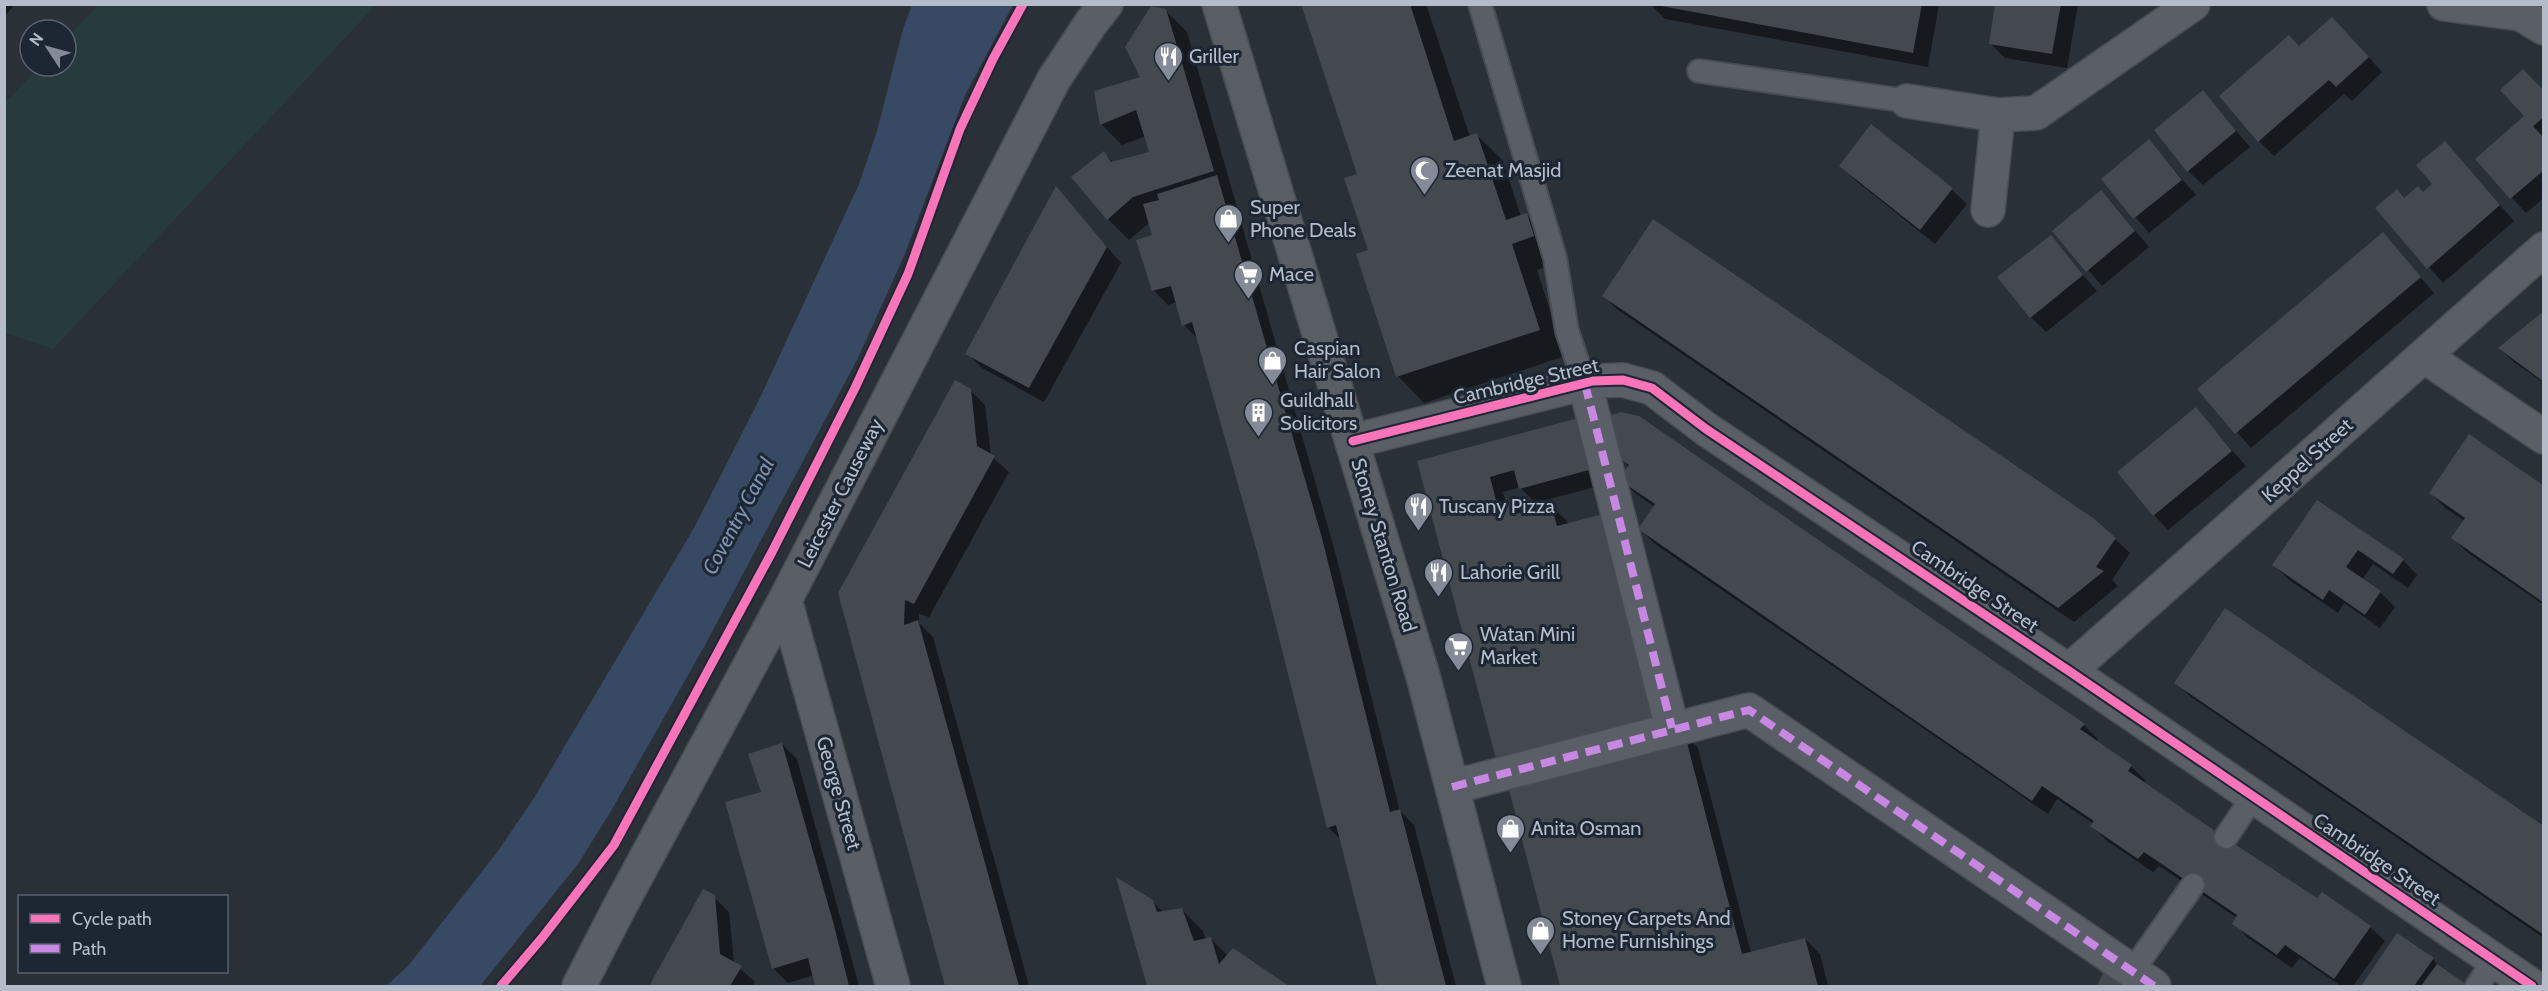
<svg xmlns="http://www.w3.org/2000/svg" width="2548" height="991" viewBox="0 0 2548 991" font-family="Cabin,sans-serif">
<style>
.green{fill:#273a3e}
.water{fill:#384963}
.shadow{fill:#0007}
.building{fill:#444950}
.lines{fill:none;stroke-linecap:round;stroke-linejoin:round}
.lane-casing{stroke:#484c53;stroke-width:26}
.street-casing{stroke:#484c53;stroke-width:36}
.secondary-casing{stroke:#484c53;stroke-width:36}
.lane{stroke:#5a5e66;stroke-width:22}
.street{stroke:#5a5e66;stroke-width:33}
.secondary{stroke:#595d64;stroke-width:33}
.quiet{stroke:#c787e3;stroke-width:8;stroke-dasharray:15 8;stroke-linecap:butt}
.cycleway-casing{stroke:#1d2633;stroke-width:13}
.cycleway{stroke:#fb73b8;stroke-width:9}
.labels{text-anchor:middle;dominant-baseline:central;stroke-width:6;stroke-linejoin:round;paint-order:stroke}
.poi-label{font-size:20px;fill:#b4bcc9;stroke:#1d2633;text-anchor:start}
.street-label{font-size:20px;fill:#b4bcc9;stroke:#1d2633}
.water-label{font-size:21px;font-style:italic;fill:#7c92b1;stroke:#1d2633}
</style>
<rect width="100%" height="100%" fill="#2a3038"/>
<path class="green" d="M99,4L376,5L53,349L5,333V103L40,66H66V39Z"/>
<path class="water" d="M912,5H1013L965,95L904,256L857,360L705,645L611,811L578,864L480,986H386L408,966L498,851L534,798L694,528L759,400L859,184L877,131L903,29Z"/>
<path class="shadow" d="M4,4H15L4,17Z
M1303,4H1426L1470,137L1477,135L1503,161L1521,217L1527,215L1553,241L1560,262L1537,270L1565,356L1424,403L1398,376L1370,251L1359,175Z
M1650,4H1939L1928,67L1665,19Z
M1997,4H2078L2067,68L2005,58L1990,43Z
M1165,10L1187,32L1336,555L1400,811L1414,825L1456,986H1378L1341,840L1328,827L1260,554L1199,340L1184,325L1177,302L1168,305L1153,290L1154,236L1150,222L1129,240L1108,219L1104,153L1114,163L1151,153L1146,136L1122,145L1101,124L1142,77Z
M2347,33L2382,72L2352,101L2344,94L2274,156L2259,141L2300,47Z
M2203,92L2250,147L2203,185L2188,171Z
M2544,92V198L2526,213L2477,159L2526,116Z
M1871,126L1952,190L1967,204L1935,244L1855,180L1841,166Z
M2149,141L2196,195L2149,233L2103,179Z
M2445,143L2514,221L2443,283L2377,208L2423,193L2435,184Z
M1056,188L1121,263L1044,402L982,368L967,353Z
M2115,207L2149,247L2102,286L2054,231Z
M2383,234L2434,293L2251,448L2199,389Z
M2050,237L2097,291L2046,332L2031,317Z
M1604,296L2115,539L2130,553L2112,580L2118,586L2074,622L1618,310Z
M2544,313V383L2515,363L2500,349Z
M970,390L985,405L991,456L1009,472L929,617L919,614V623L933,637L1029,986H947L840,593Z
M2196,409L2246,466L2168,530L2154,515Z
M1586,418L1614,482L1535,503L1520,487L1503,492L1506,503L1511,502L1523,514L1551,506L1566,520L1683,733L1698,748L1751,953L1805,939L1820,954L1828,986H1562L1508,779L1418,462Z
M1614,453L2084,725L2098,739L2097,742L2131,766L2146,781L2144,783L2317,900L2370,927L2385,941L2353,986H2341L2300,958L2292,968L2248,938L2234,923L2237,918L2159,866L2153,872L2107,841L2092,826L2094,824L2057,799L2048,814L1655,544L1640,529L1655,507L1635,493L1620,478L1629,467Z
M2544,488V605L2468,553L2453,538L2465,521L2445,508L2431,493Z
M2317,502L2403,560L2417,575L2408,588L2373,564L2362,580L2380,592L2395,607L2380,628L2344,603L2338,613L2289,580L2274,565Z
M2176,683L2544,828V938L2191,697Z
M782,744L797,759L859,986H816L814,975L788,983L773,968Z
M1119,880L1152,901L1163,912L1181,909L1203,931L1206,940L1211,939L1228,956L1233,950L1287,986H1149Z
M704,891L714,897L729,912L734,963L755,982L753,986H651Z
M2397,935L2433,959L2439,967L2466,986H2362Z"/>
<path class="building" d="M1301,4H1410L1454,141L1477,133L1506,220L1527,213L1534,236L1512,244L1540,330L1396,377L1356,254L1368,250L1344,178L1357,174Z
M1651,4H1922L1913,53Z
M1995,4H2061L2052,54L1989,44Z
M1151,6L1166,9L1214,171L1133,197L1107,220L1071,177L1104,151L1111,162L1149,152L1136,110L1100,125L1094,91L1140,77L1125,47Z
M2332,17L2369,57L2336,87L2329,80L2258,142L2219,96L2289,35L2299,46Z
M2523,69L2544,91V117L2533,126L2544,138V170L2510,199L2475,159L2524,116L2500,90Z
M2203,90L2236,131L2187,172L2154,130Z
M1871,124L1953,188L1920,230L1839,166Z
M2149,139L2182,180L2133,219L2101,179Z
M2445,141L2500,205L2427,269L2375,208L2397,189L2404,198L2418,186L2423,192L2432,184L2416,165Z
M1217,175L1322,538L1390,812L1400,809L1446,986H1377L1336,825L1327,828L1258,555L1192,322L1182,326L1171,286L1152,291L1136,240L1152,235L1143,204L1159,200L1157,194Z
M1056,186L1107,247L1029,388L965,354Z
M2101,190L2135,231L2086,272L2052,231Z
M1653,219L2093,518L2116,538L2096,567L2104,571L2058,608L1602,296Z
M2383,232L2421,277L2235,434L2197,389Z
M2051,235L2083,275L2030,318L1997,277Z
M2544,311V382L2498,348Z
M955,380L971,389L977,446L995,456L914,604L905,600L904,625L918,620L1019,986H945L838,593Z
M2196,407L2232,451L2153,516L2117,472Z
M1621,412L1639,416L2085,724L2080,729L2132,765L2128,771L2221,835L2317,898L2322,892L2371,926L2334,979L2285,945L2277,955L2232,924L2237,915L2144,852L2138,859L2090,826L2094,821L2042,786L2032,801L1638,529L1655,504L1618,479L1629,465L1613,454L1602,418Z
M1586,416L1600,467L1519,489L1514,470L1490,477L1497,504L1511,500L1515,514L1551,504L1557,526L1607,513L1666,722L1499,770L1417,461Z
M2469,434L2544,486V603L2451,538L2465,518L2429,493Z
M2317,500L2404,559L2393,574L2358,550L2346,567L2381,591L2365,615L2329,590L2323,600L2272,565Z
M2225,608L2544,826V935L2174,683Z
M1684,731L1742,954L1805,938L1818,986H1560L1506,778Z
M782,743L834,925L849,986H815L808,958L772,969L725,802L761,792L748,754Z
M1116,877L1153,900L1157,912L1182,908L1194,941L1211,937L1219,964L1233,948L1289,986H1147Z
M703,889L715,895L720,954L742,966L730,986H649Z
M2397,933L2434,958L2414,986H2361Z
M2437,964L2469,986H2421Z
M2107,965L2139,986H2097Z"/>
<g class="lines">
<defs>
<path id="lane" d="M1480,4L1555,258L1567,331L1585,384
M1699,71L1907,101
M2226,837L2253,797
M2143,956L2193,885
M2477,986L2494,961"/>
<path id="street" d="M2444,4L2521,14L2544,28
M1907,101L1998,115L2036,113L2193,4
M1988,210L1998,115
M2424,356L2544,437
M1585,384L1672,728
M1353,441L1593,381L1623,380L1652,388L1706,429L2069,671L2532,986
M785,600L893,986
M2069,671L2544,249
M1452,787L1749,710L2154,986
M579,986L618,910L785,600L1054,79L1091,23L1106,4"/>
<path id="secondary" d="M1219,4L1423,676L1504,986"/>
</defs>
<use href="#lane" class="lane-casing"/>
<use href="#street" class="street-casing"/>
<use href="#secondary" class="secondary-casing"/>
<use href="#lane" class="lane"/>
<use href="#street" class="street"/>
<use href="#secondary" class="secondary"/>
<path class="quiet" d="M1585,384L1672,728
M1452,787L1749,710L2154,986"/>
<defs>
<path id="cycleway" d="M1353,441L1593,381L1623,380L1652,388L1706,429L2069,671L2532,986
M501,986L542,938L614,845L772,552L855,388L908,274L960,129L993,59L1023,4"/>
</defs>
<use href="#cycleway" class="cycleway-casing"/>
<use href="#cycleway" class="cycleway"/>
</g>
<defs>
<symbol id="restaurant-pin" viewBox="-11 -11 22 30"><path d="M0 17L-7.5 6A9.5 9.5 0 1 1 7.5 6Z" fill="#848b96" stroke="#1d2633"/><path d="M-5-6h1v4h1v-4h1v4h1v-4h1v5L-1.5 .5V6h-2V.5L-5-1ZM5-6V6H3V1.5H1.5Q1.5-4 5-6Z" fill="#fff"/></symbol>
<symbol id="mosque-pin" viewBox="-11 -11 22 30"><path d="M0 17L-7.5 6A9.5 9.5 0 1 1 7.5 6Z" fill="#848b96" stroke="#1d2633"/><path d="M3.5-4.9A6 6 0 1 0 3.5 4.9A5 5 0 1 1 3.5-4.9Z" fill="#fff"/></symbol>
<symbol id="shop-pin" viewBox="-11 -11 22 30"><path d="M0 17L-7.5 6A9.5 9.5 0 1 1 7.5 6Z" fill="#848b96" stroke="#1d2633"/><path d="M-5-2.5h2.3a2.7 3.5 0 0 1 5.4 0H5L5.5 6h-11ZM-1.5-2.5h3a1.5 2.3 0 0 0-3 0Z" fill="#fff"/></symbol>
<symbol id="supermarket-pin" viewBox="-11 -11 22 30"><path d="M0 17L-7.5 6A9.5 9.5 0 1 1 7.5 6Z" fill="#848b96" stroke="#1d2633"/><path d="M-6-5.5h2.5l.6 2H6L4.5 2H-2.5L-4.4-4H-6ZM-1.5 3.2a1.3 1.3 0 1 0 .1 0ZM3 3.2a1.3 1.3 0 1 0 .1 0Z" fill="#fff"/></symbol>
<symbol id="building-pin" viewBox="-11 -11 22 30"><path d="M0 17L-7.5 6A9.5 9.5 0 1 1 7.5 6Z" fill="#848b96" stroke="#1d2633"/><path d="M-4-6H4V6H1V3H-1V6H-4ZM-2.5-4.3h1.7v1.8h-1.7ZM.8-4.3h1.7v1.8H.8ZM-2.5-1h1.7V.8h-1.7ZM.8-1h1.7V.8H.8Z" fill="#fff"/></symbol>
</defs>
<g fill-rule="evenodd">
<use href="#restaurant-pin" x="1152" y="40" width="33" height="45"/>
<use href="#mosque-pin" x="1408" y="154" width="33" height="45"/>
<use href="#shop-pin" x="1212" y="202" width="33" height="45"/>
<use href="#supermarket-pin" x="1232" y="258" width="33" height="45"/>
<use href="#shop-pin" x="1256" y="344" width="33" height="45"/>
<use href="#building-pin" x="1242" y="396" width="33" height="45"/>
<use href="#restaurant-pin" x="1402" y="490" width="33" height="45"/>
<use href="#restaurant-pin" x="1422" y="556" width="33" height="45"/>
<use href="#supermarket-pin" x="1442" y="630" width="33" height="45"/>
<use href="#shop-pin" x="1494" y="812" width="33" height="45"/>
<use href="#shop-pin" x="1524" y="914" width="33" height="45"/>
</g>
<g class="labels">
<g class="poi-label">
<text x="1189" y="56">Griller</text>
<text x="1445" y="170">Zeenat Masjid</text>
<text x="1250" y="207">Super<tspan x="1250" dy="23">Phone Deals</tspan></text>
<text x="1269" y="274">Mace</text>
<text x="1294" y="348">Caspian<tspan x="1294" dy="23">Hair Salon</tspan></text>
<text x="1280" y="400">Guildhall<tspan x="1280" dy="23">Solicitors</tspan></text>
<text x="1439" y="506">Tuscany Pizza</text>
<text x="1460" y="572">Lahorie Grill</text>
<text x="1480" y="634">Watan Mini<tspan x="1480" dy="23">Market</tspan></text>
<text x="1531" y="828">Anita Osman</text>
<text x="1562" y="918">Stoney Carpets And<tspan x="1562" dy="23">Home Furnishings</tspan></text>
</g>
<g class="street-label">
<text transform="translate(1526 381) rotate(-13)">Cambridge Street</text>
<text transform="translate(2307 460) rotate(-42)">Keppel Street</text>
<text transform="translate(840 493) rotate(-63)">Leicester Causeway</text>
<text transform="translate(1384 545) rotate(73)">Stoney Stanton Road</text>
<text transform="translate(1975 586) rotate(34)">Cambridge Street</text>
<text transform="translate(839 793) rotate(74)">George Street</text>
<text transform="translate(2377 859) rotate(34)">Cambridge Street</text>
</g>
<g class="water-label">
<text transform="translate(738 516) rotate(-62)">Coventry Canal</text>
</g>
</g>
<rect width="2548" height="991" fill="none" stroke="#b4bcc9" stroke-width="12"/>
<rect x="18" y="895" width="210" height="78" fill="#1d2633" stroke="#59626f" stroke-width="1.5"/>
<rect x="30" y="914" width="30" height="9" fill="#fb73b8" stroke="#59626f" stroke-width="1.5"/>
<text x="72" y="925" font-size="18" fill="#b4bcc9">Cycle path</text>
<rect x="30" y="944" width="30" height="9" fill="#c787e3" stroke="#59626f" stroke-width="1.5"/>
<text x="72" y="955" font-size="18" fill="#b4bcc9">Path</text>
<g transform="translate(48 48) rotate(306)"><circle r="28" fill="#1d2633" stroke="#59626f" stroke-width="1.5"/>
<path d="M0-4.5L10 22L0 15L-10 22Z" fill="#848b96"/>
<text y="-9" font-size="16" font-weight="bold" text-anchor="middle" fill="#b4bcc9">N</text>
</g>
</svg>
